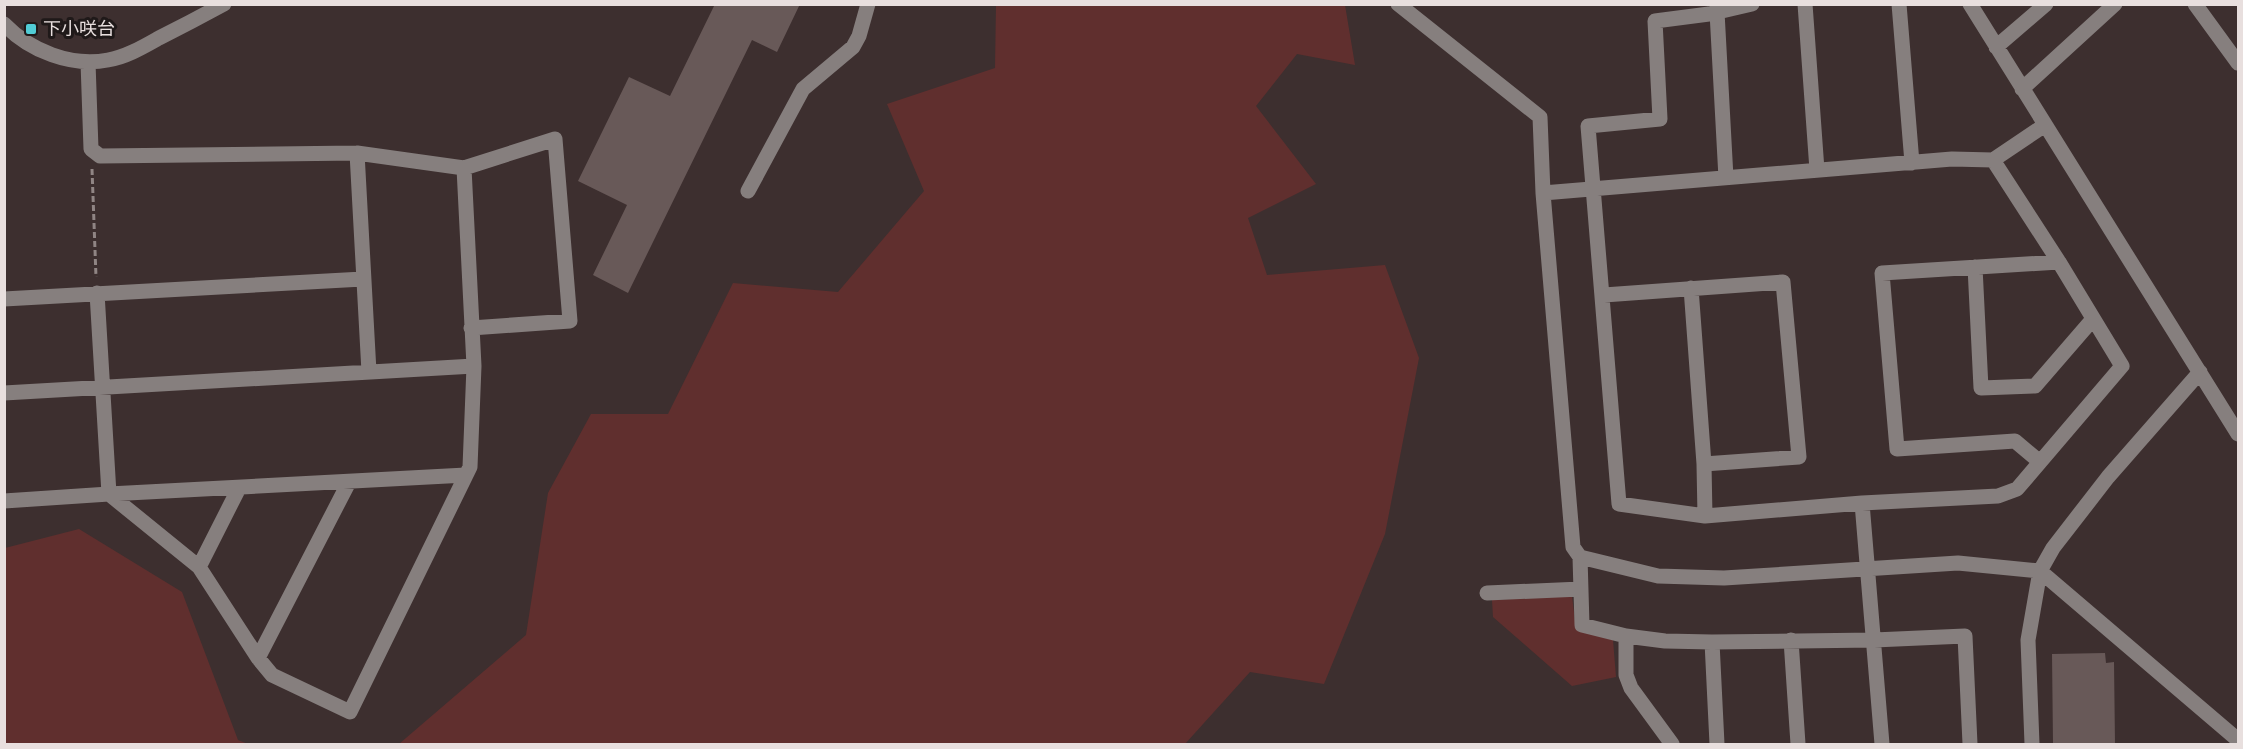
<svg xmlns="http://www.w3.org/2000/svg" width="2243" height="749" viewBox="0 0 2243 749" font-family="'DM Sans','Noto Sans JP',sans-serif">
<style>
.green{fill:#602f2e}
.building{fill:#685958}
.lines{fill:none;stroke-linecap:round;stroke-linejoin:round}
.path{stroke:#908584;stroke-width:3;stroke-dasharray:6 3;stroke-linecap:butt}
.minor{stroke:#867f7e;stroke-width:15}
.poi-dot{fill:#51ccd5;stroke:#1f1919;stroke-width:2}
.labels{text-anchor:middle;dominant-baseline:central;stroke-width:6;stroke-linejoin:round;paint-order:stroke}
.poi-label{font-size:18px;fill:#e8dfde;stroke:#1f1919;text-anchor:start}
</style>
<rect width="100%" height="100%" fill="#3d2f2f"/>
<path class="green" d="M1345,5L1355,65L1297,54L1256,106L1316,184L1248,218L1267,275L1385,265L1419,358L1385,534L1324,684L1250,672L1185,744H399L526,635L548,493L591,414H668L733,283L838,292L924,191L887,104L995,68L996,5Z
M79,529L182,592L238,740L248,744H5V548Z
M1572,596L1576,629L1613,640L1616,677L1572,686L1493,617L1492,600Z"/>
<path class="building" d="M715,4H800L777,52L752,40L628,293L593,275L627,205L578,181L629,77L670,96Z
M2105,653L2106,663L2114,662L2115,744H2053L2052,654Z"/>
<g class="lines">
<path class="path" d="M92,169L96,277"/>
<path class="minor" d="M1398,4L1540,117L1543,193L1573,547L1580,557L1658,576L1724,578L1958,563L2040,571L2238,740
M1752,4L1709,14L1655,21L1660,119L1588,126L1619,504L1705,516L1862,503L1998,496L2017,489L2122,366L2059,262L1993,160
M1805,4L1817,170
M1899,4L1912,163
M1970,4L2238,434
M2195,4L2238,63
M1717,12L1726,178
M4,24C30,51 71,67 108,60C126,57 143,47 159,38C181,27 202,16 224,4
M1996,47L2046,4
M2022,89L2115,4
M357,153L369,372
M464,168L555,139L570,321L471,328
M748,191L803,89L853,47L859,36L868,4
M1543,193L1952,159L1993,160L2045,125
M1975,267L1981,388L2035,386L2093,319
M1691,288L1704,464L1705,516
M97,293L109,494L466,475
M1604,295L1783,282L1799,457L1704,464
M4,299L363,279
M4,393L474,366L464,168L357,153L100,156L91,149L88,62
M2040,462L2015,441L1897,449L1882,273L2059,262
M4,501L109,494L199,567L258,658L272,675L350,712L470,467L474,366
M1862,503L1882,744
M1580,557L1582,625L1626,636V675L1631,688L1672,744
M199,567L239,488
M1487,593L1581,589
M1626,636L1665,641L1712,642
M1791,640L1798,744
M258,658L349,482
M1717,744L1712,642L1874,640L1965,636L1970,744
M2032,744L2028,640L2040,571L2053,548L2108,477L2200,372"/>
</g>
<rect class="poi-dot" x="25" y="23" width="12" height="12" rx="3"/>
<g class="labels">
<g class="poi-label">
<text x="43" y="29">下小咲台</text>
</g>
</g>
<rect width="2243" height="749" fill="none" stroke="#e8dfde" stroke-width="12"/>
</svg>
